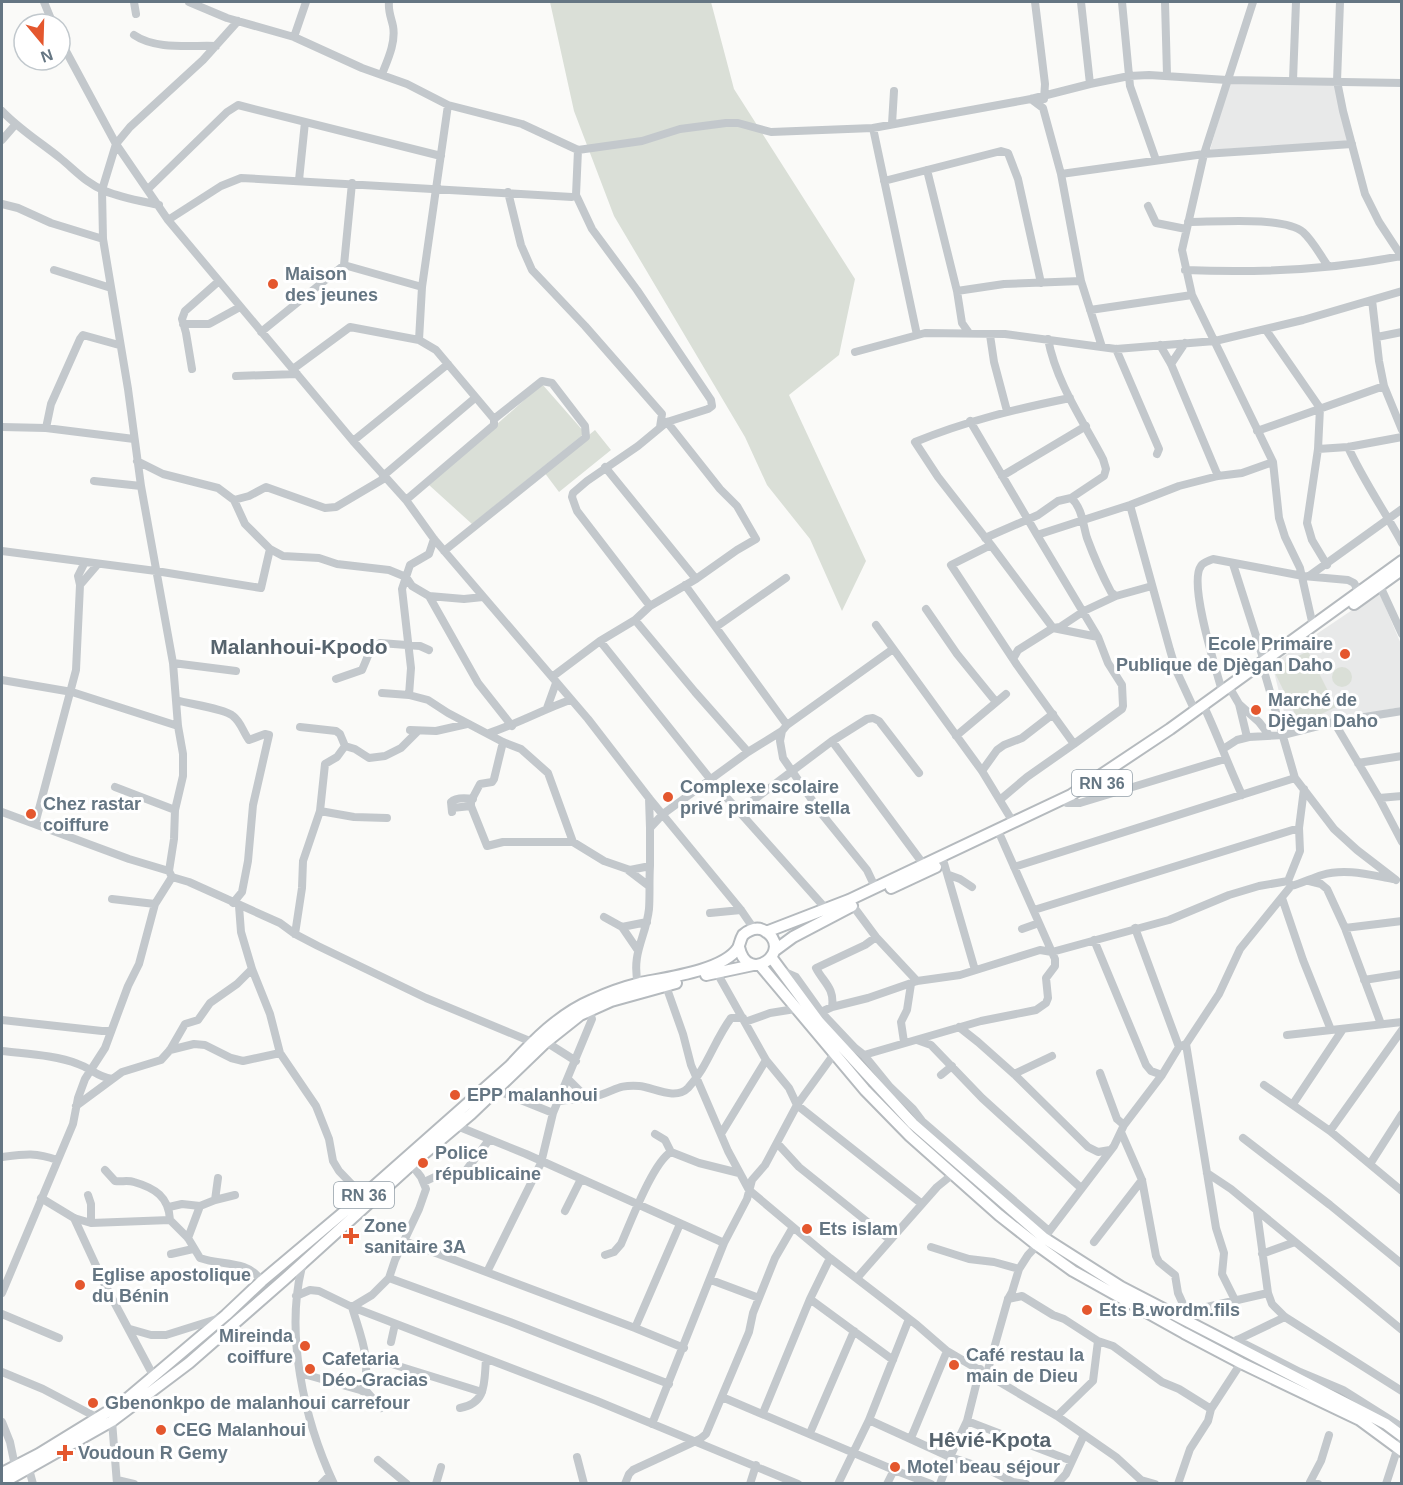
<svg xmlns="http://www.w3.org/2000/svg" width="1403" height="1485" viewBox="0 0 1403 1485" font-family="Helvetica,sans-serif">
<style>
.built{fill:#e8e9e9}
.green{fill:#dadfd7}
.lines{fill:none;stroke-linecap:round;stroke-linejoin:round}
.major-casing{stroke:#b5babe;stroke-width:14}
.minor{stroke:#c3c8cc;stroke-width:8}
.major{stroke:#fff;stroke-width:10}
.poi-dot{fill:#e4572e;stroke:#fff;stroke-width:2}
.labels{text-anchor:middle;dominant-baseline:central;stroke-width:6;stroke-linejoin:round;paint-order:stroke}
.shield{fill:#fff;stroke:#939fa8;stroke-width:1.5}
.shield-label{font-size:16px;font-weight:bold;fill:#657683}
.poi-label{font-size:18px;font-weight:bold;fill:#657683;stroke:#fff;text-anchor:start}
.quarter-label{font-size:21px;font-weight:bold;fill:#57646e;stroke:#fff}
</style>
<rect width="100%" height="100%" fill="#fafaf8"/>
<path class="built" d="M1230,81L1335,83L1349,141L1210,150Z
M1379,592L1401,644V707L1288,728L1272,664Z"/>
<path class="green" d="M550,2H711L734,89L855,279L839,355L789,395L866,561L842,611L810,539L767,485L745,437L614,216L574,111Z
M542,384L585,433L472,524L429,485Z
M595,430L611,450L559,492L544,472Z
M1308,651L1336,707L1300,724L1273,669Z
M1332 677a10 10 0 1 1 20 0a10 10 0 1 1-20 0Z"/>
<g class="lines">
<defs>
<path id="major" d="M1354,604L1400,571
M891,888L936,867
M766,932L849,900L1071,795L1170,729L1402,561
M774,951L793,937L852,906
M771,957L819,1022L913,1124L1044,1238L1121,1287L1386,1424L1402,1436
M760,965L865,1090L910,1136L999,1215L1037,1245L1073,1271L1184,1333L1241,1363L1360,1420L1402,1451
M706,975L753,965
M2,1473L39,1454L122,1403L226,1315L262,1281L363,1196L510,1066C533,1041 559,1014 592,1000C607,993 624,987 640,983C664,978 723,971 738,948C740,944 740,940 743,935C749,930 757,926 765,931C795,950 748,987 739,947
M2,1483L112,1421L189,1363L285,1279L413,1163L471,1114L546,1042L580,1015L611,1001L676,983"/>
</defs>
<use href="#major" class="major-casing"/>
<path class="minor" d="M44,2L53,24
M134,2L136,14
M189,2L227,18L294,37L362,68L407,84L448,105L522,124L578,150L642,141L680,129L726,123H738L771,132L873,128L1031,99L1090,84L1129,76L1149,75L1227,80L1402,83
M1035,2L1045,84L1044,99
M1081,2L1090,84
M1122,2L1130,86L1156,160
M1165,2L1167,75
M1253,2L1204,154L1182,250L1192,295L1273,462L1279,518L1285,537L1300,568L1313,626
M1340,2L1337,81L1343,111L1365,194L1379,222L1402,257
M134,35C156,50 190,45 216,46
M294,37L306,2
M60,40L116,144L168,220L353,441L406,500L434,539L588,719L649,798L741,910L754,929
M382,74C388,59 396,42 393,26C391,17 388,11 389,2
M1293,80L1296,2
M1031,99L1043,108L1061,174L1081,281L1102,347
M2,111C19,129 40,142 60,158C75,170 87,184 105,191C122,198 141,201 159,205
M892,124L894,91
M873,128L917,335
M2,140L15,125
M578,150L576,195L592,229L637,290L711,400L712,406L708,409L667,422L638,446L587,481L573,493L572,497L577,511L650,606
M927,170L957,291L1004,284L1081,281
M1061,174L1204,154L1352,144
M299,180L305,122
M884,181L1001,151L1008,153L1018,179L1041,283
M148,189L227,112L238,105L441,156
M508,192L521,245L532,270L585,326L662,414L660,427
M2,204L18,208L51,223L103,239
M1148,206L1156,223L1186,229
M168,220L221,186L241,178L572,197L576,195
M1188,222C1215,222 1284,216 1303,232C1313,241 1320,255 1328,266
M344,265L422,287
M54,270L111,288
M1185,270C1257,273 1331,270 1401,256
M957,291L962,323L969,333
M1372,300L1379,361L1384,386L1402,430
M1090,310L1192,295
M183,324H209L240,307
M1266,330L1320,408L1318,449L1307,523L1312,540L1327,565
M261,332L344,265L352,183
M990,335L994,362L1007,411
M1377,337L1402,332
M419,340L422,287L448,105
M1160,345L1171,364L1218,476
M1116,349L1159,449L1157,454
M855,352L925,333L1005,334L1116,349L1215,341L1303,320L1402,291
M1171,364L1185,343
M192,369L186,333L182,319L185,311L219,281
M293,369L350,327L419,340L436,350L494,419
M236,376L297,374
M970,421L1037,535L1130,505L1179,486L1218,476L1242,473L1273,462
M2,427L46,428L134,439
M46,428L51,404L80,339L83,335L119,345
M1257,431L1384,386
M353,441L448,364
M1348,447C1363,480 1384,510 1402,543
M1318,449L1348,447L1402,437
M137,461L163,474L218,488L234,500L245,524L270,549
M605,467L696,579
M383,476L475,398
M1002,476L1086,426
M94,481L141,486
M1071,498C1082,507 1083,525 1087,538C1094,557 1102,575 1111,592L1116,596L1152,586
M234,500L249,496L266,487L325,508L336,507L385,478
M406,500L494,425V419L542,381L552,383L585,426L586,437L444,551
M1130,505L1170,650L1176,670L1195,711
M1037,535L1098,637
M985,538L1038,515L1058,501L1071,498L1104,476L1106,469L1103,459C1083,421 1056,382 1048,339
M991,545L1053,628L1018,650L1013,659
M2,551L156,571L261,588L270,549L283,556L319,558L337,564L389,570L406,577L412,586L429,596L464,599L483,597
M1233,564L1264,661
M1309,576L1402,509
M80,585L78,576L85,562
M685,585L787,725
M1380,586L1402,634
M429,596L478,683L512,726
M926,609L957,654L996,702
M635,620L695,692L748,752
M876,625L982,771L1013,822
M716,627L786,578
M1053,628L1098,637L1108,663L1122,685L1123,706L1122,709L1074,744
M1053,628L1060,627L1084,611L1116,596
M600,641L711,780L827,910
M173,663L236,671
M1262,664L1295,778
M552,677L600,641L635,620L650,606L696,579L737,550L756,539L737,506L720,489L667,422
M336,679L362,670L370,651L380,643L420,646L429,650
M2,680L72,692L178,726
M1222,691C1216,669 1188,583 1201,566C1203,562 1209,561 1213,559L1303,576L1348,580L1354,583L1359,592
M1232,692L1239,704L1247,737
M382,693L409,695L428,700L448,713L503,742L521,749L548,773L573,842L604,861L630,870L650,866V828L663,814L748,752L782,731L787,725L893,649
M409,695L411,668L402,589L410,565L429,554L434,539
M176,700C189,704 226,709 233,716C241,722 243,732 249,740L265,734L269,735L253,805L248,861L242,892L233,903
M1239,704L1259,722L1269,735
M547,708L556,683
M1206,711C1219,739 1229,767 1242,795
M1334,722L1379,798L1402,842
M410,730L436,731L467,724
M782,731L780,741L783,758L821,813L867,870L875,887
M489,733C517,724 542,710 570,700
M956,736L1006,694
M832,741L924,865
M503,742L494,779L492,782L480,784L471,801V806L487,846L503,842H573
M345,746L355,749L369,758L385,756L401,748L418,731
M1223,749L1237,740L1249,737L1283,735L1334,722L1402,711
M1358,763L1402,756
M982,771L997,750L1004,745L1022,738L1053,714
M115,787L175,810
M649,798L650,828
M1379,798L1402,796
M1001,799L1027,777L1074,744L1017,665L951,565L991,545L938,477L915,442C966,421 1016,409 1070,398
M1067,803H1080L1225,759
M452,808L471,806
M320,811L354,817L387,818
M739,811L832,741L867,719L873,718L879,721L919,773
M2,812L129,859L169,871L172,877L189,882L280,923L295,934L318,946L426,998L532,1042
M452,812L451,802C456,797 466,798 473,799
M35,824L76,670L80,585L98,564
M944,863L975,970
M1014,867L1295,778L1334,829L1357,850L1396,880
M628,870L649,886
M169,871L174,839L175,810L183,776V754L178,726L173,663L141,486L128,389L103,239L102,190L116,144L130,127L203,60L238,21
M949,875L960,879L972,887
M1309,881L1321,884L1327,889L1345,928L1381,1024
M1291,886C1302,883 1312,878 1322,875C1345,868 1370,875 1393,879
M1282,898L1303,960L1331,1030
M112,899L155,904
M239,906L241,932L252,969L270,1014L280,1053L316,1106L329,1139L333,1161L339,1171L363,1196
M853,906L876,937L917,981
M1034,910L1299,828
M710,913L741,910
M604,917L622,927L637,949
M622,927L647,922
M1135,928L1179,1047
M1345,928L1402,921
M1022,929L1039,923
M295,934L302,888L303,861L320,811L325,764L337,757L345,746L340,734L336,731L300,727
M1094,940L1146,1065L1151,1071L1162,1075
M780,970L796,977L821,1012L855,1048L864,1055L890,1087L913,1109L922,1121L1049,1231
M716,971L766,1060L789,1088L797,1105L922,1204
M1364,980L1402,974
M638,984C631,953 646,937 649,909C650,895 649,880 650,866
M666,986L683,1034L691,1065L728,1151L749,1190L830,1258L917,1325L947,1351L1057,1416L1116,1457L1141,1480L1155,1484
M832,1007C835,988 823,982 816,968L865,945L876,937
M821,1012L832,1007L868,998L917,981L960,975L1040,950L1052,952L1169,920L1229,895L1259,886L1288,881
M2,1020L102,1031H110
M745,1022L770,1013L795,1009
M959,1027L978,1042L1014,1074L1088,1147L1098,1152L1110,1150
M1287,1035L1402,1022
M917,1040L931,1045L982,1098L1081,1188
M546,1042L576,1061
M904,1042L901,1022L907,1010L911,984
M1186,1044L1216,1228L1224,1253L1222,1274L1235,1300
M170,1050L194,1044L205,1045L231,1058L243,1061L280,1053
M2,1051C26,1054 55,1055 78,1064C93,1069 95,1076 112,1079
M864,1055L981,1021L1036,1010L1046,1003L1048,998L1046,978L1055,966V959L1000,835
M1100,1073L1117,1119L1124,1125
M1014,1074L1052,1056
M941,1075L952,1066
M568,1079L586,1097
M1264,1085L1330,1131L1402,1191
M496,1090L553,1113
M559,1101C572,1099 587,1099 600,1095C618,1089 618,1085 639,1086C653,1087 675,1101 688,1088C707,1068 714,1041 731,1018H743
M1293,1104L1343,1029
M76,1106L122,1072L161,1060L170,1050L185,1024L198,1020L210,1003L237,984L252,969
M457,1126L526,1154L724,1243
M1330,1131L1402,1030
M1121,1132L1142,1180L1156,1256L1159,1262L1175,1275L1178,1293L1183,1304L1180,1318
M655,1134L665,1140L671,1152L699,1163L739,1173
M721,1134L766,1060
M1243,1138L1330,1205L1402,1264
M777,1143L799,1167L890,1240
M2,1157C24,1154 36,1152 57,1160
M1370,1164L1402,1114
M105,1170L115,1181C121,1182 128,1180 134,1182C155,1188 169,1197 170,1220
M1207,1173L1231,1189L1402,1330
M424,1182L445,1172L461,1177L489,1140
M88,1195L91,1204V1223
M41,1198L74,1218L91,1223L170,1220L188,1238L200,1258C222,1266 246,1259 262,1281
M215,1200L235,1195
M169,1207L182,1204L200,1206
M565,1211L581,1179
M1257,1212L1268,1293L1272,1304L1285,1317L1402,1391
M74,1218L105,1285L154,1377
M188,1238L200,1206L215,1200L218,1178
M404,1241L635,1328L684,1348
M1094,1242L1142,1180
M931,1247L969,1259L994,1262L1019,1269
M171,1254L193,1249
M1262,1254L1295,1242
M605,1255L614,1252L621,1244C630,1224 653,1162 671,1152
M303,1263C284,1332 304,1420 334,1484
M487,1272L541,1163L553,1113L592,1019L589,1010
M389,1278L510,1322L669,1384
M857,1278L937,1187L953,1174
M711,1280L759,1298
M2,1293L73,1124L78,1098L85,1079L105,1048L128,986L139,964L155,904L172,877
M296,1296L310,1290L319,1291L352,1307L597,1401L798,1484
M810,1299L830,1258
M1008,1299L1022,1296L1053,1315L1064,1319L1098,1341L1113,1346L1162,1382L1179,1389L1211,1409
M1182,1309H1198L1268,1293
M2,1314L59,1338
M635,1328L680,1224
M130,1329L151,1335H166L220,1318
M1237,1340L1300,1372L1343,1390L1402,1427
M1237,1340L1285,1317
M391,1342L395,1324
M366,1356L482,1392
M2,1372L43,1389L98,1418
M300,1373L367,1392L381,1408
M987,1373L1008,1299L1012,1292L1019,1269L1028,1255L1044,1238L1114,1146L1124,1125L1162,1075L1179,1047L1186,1044L1219,994L1240,949L1291,886L1288,881L1300,851L1299,828L1304,789
M362,1391C373,1362 360,1335 352,1307L372,1295L389,1278L395,1260L419,1209L426,1189L421,1177L411,1164
M722,1397L894,1470L931,1484
M460,1408C487,1403 484,1383 486,1359
M763,1413L810,1299L893,1360
M1057,1416L1093,1381L1098,1341
M869,1420L950,1457L987,1469L1013,1482L1026,1484
M112,1421L117,1484
M967,1421L1072,1461
M2,1422L10,1442L15,1466
M652,1424L724,1243L747,1199L752,1180L765,1165L797,1105L834,1054
M810,1433L854,1331
M911,1438L947,1351
M577,1457L584,1484
M378,1460L407,1484
M29,1469L33,1484
M117,1480L134,1484
M321,1484L330,1475
M436,1484L441,1467
M625,1484L629,1474L633,1470L700,1439L706,1434L749,1332L753,1313L775,1258L793,1227
M750,1484L756,1465
M838,1484L869,1420L909,1319
M887,1484L894,1470
M940,1484L950,1457L967,1421L980,1369
M1057,1484L1066,1474L1084,1435
M1178,1484L1190,1449L1208,1421L1211,1409L1241,1363
M1318,1484L1310,1482L1321,1461L1329,1435
M1386,1484L1399,1444"/>
<use href="#major" class="major"/>
</g>
<g class="poi-dot">
<circle cx="273" cy="284" r="6"/>
<circle cx="1345" cy="654" r="6"/>
<circle cx="1256" cy="710" r="6"/>
<circle cx="668" cy="797" r="6"/>
<circle cx="31" cy="814" r="6"/>
<circle cx="455" cy="1095" r="6"/>
<circle cx="423" cy="1163" r="6"/>
<circle cx="807" cy="1229" r="6"/>
<path d="M348 1227h6v6h6v6h-6v6h-6v-6h-6v-6h6z"/>
<circle cx="80" cy="1285" r="6"/>
<circle cx="1087" cy="1310" r="6"/>
<circle cx="305" cy="1346" r="6"/>
<circle cx="954" cy="1365" r="6"/>
<circle cx="310" cy="1369" r="6"/>
<circle cx="93" cy="1403" r="6"/>
<circle cx="161" cy="1430" r="6"/>
<path d="M62 1444h6v6h6v6h-6v6h-6v-6h-6v-6h6z"/>
<circle cx="895" cy="1467" r="6"/>
</g>
<g class="labels">
<g class="shield">
<rect x="1072" y="770" width="60" height="26" rx="4.5"/>
<rect x="334" y="1182" width="60" height="26" rx="4.5"/>
</g>
<g class="shield-label">
<text x="1102" y="783">RN 36</text>
<text x="364" y="1195">RN 36</text>
</g>
<g class="poi-label">
<text x="285" y="274">Maison<tspan x="285" dy="21">des jeunes</tspan></text>
<text x="1333" y="644" text-anchor="end">Ecole Primaire<tspan x="1333" dy="21">Publique de Djègan Daho</tspan></text>
<text x="1268" y="700">Marché de<tspan x="1268" dy="21">Djègan Daho</tspan></text>
<text x="680" y="787">Complexe scolaire<tspan x="680" dy="21">privé primaire stella</tspan></text>
<text x="43" y="804">Chez rastar<tspan x="43" dy="21">coiffure</tspan></text>
<text x="467" y="1095">EPP malanhoui</text>
<text x="435" y="1153">Police<tspan x="435" dy="21">républicaine</tspan></text>
<text x="364" y="1226">Zone<tspan x="364" dy="21">sanitaire 3A</tspan></text>
<text x="819" y="1229">Ets islam</text>
<text x="92" y="1275">Eglise apostolique<tspan x="92" dy="21">du Bénin</tspan></text>
<text x="1099" y="1310">Ets B.wordm.fils</text>
<text x="293" y="1336" text-anchor="end">Mireinda<tspan x="293" dy="21">coiffure</tspan></text>
<text x="966" y="1355">Café restau la<tspan x="966" dy="21">main de Dieu</tspan></text>
<text x="322" y="1359">Cafetaria<tspan x="322" dy="21">Déo-Gracias</tspan></text>
<text x="105" y="1403">Gbenonkpo de malanhoui carrefour</text>
<text x="173" y="1430">CEG Malanhoui</text>
<text x="78" y="1453">Voudoun R Gemy</text>
<text x="907" y="1467">Motel beau séjour</text>
</g>
<g class="quarter-label">
<text x="299" y="646">Malanhoui-Kpodo</text>
<text x="990" y="1439">Hêvié-Kpota</text>
</g>
</g>
<rect width="1403" height="1485" fill="none" stroke="#657683" stroke-width="6"/>
<g transform="translate(42 42) rotate(161)"><circle r="28" fill="#ffffff" stroke="#c1c8cd" stroke-width="1.5"/>
<path d="M0-4.5L10 22L0 15L-10 22Z" fill="#e4572e"/>
<text y="-9" font-size="16" font-weight="bold" text-anchor="middle" fill="#657683">N</text>
</g>
</svg>
